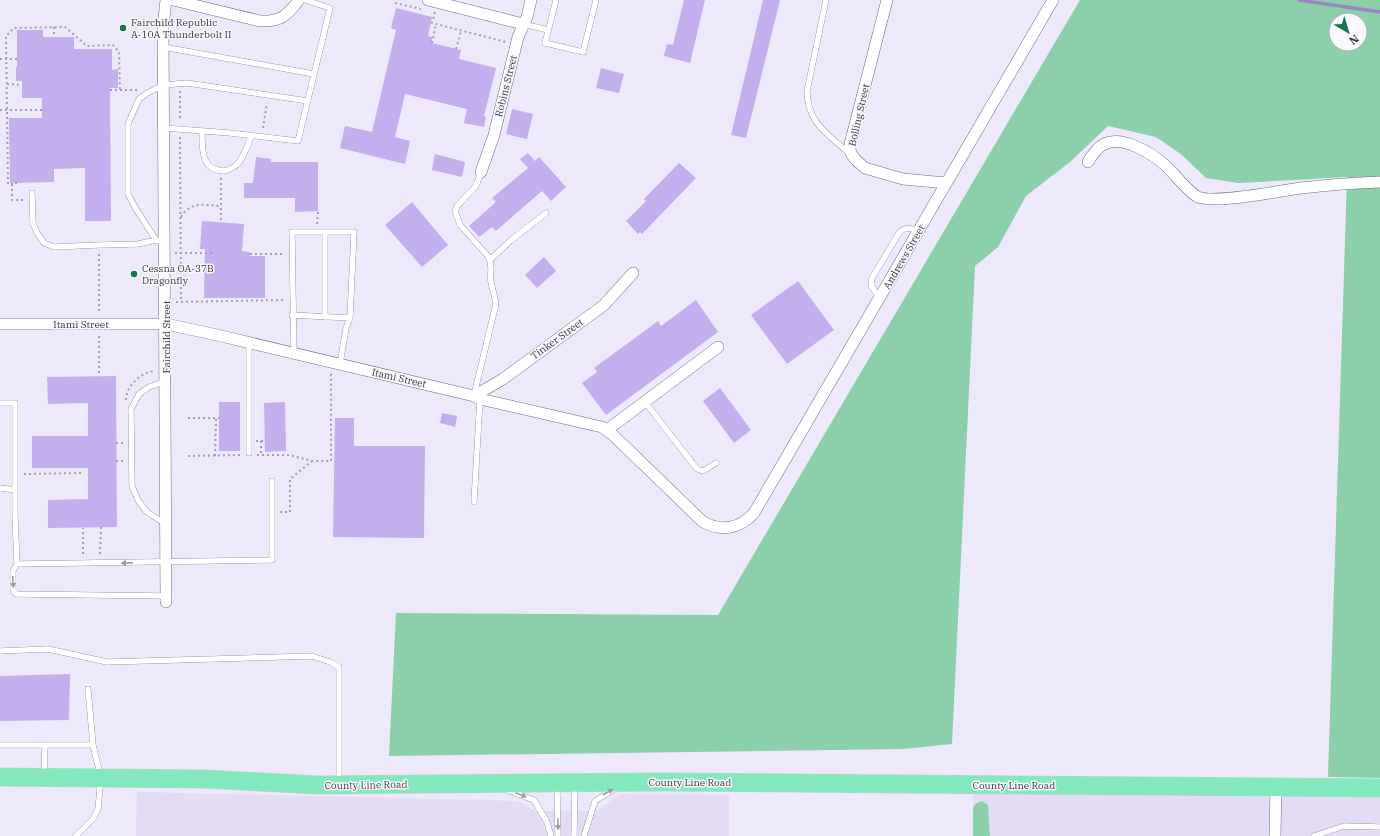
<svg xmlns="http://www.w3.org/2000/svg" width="1380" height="836" viewBox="0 0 1380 836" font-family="'IBM Plex Serif',serif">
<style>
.built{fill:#e3dcf4}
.green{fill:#8bd0aa;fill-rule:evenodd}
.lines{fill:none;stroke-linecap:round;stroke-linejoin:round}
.stream{stroke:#9a86c1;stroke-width:3.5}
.building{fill:#c3afed}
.lane-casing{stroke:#706b7b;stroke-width:6}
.street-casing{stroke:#706b7b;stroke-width:12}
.primary-casing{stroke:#d0cfd1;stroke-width:19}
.path{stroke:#a39fad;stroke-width:2;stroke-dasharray:2 3;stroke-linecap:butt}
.lane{stroke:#fff;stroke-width:5.5}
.street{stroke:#fff;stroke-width:11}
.primary{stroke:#84e8be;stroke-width:18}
.oneway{fill:#9d9ca0}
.poi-dot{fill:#14764e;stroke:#f9f7fe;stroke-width:1.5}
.labels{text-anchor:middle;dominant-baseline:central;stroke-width:3;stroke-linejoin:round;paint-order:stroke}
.poi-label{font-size:10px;fill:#3b3940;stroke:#f9f7fe;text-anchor:start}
.street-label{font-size:10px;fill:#3b3940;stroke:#f9f7fe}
</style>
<rect width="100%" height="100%" fill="#ede8fa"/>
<path class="built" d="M137,792L518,801L535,811H597L620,794L729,795V836H136Z
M973,794L1380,796V836H973Z"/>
<path class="green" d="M1080,0H1380V778L1328,777L1347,177L1238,183L1206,178L1182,155L1156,137L1108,126L1070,162L1026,196L998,247L975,266L952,744L904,749L389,756L396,613L718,615ZM1336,20H1360V44H1336Z
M982,801L988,805L990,836H973V808L975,804Z"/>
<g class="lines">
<path class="stream" d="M1299,0L1380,12"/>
</g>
<path class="building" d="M684,0H705L690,63L664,56L667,44L673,45Z
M763,0H780L746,138L731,135Z
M396,8L432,17L428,36L432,37V43L461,50L459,59L496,68L484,116L486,117L484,127L464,123L467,109L405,94L395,137L410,141L405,164L340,148L345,126L372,132L396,30L391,28Z
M17,30H43V37H74V49H112V70L118,69V88H110L111,221H85V168L54,169V182L10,183L9,118H42V98H22V81H16V67H17Z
M601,68L624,74L619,93L596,88Z
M512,109L533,114L527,139L506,134Z
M528,153L535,161L539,157L566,187L551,201L542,191L496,231L492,227L479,237L469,226L496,202L492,198L528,168L520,159Z
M435,154L465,162L462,177L432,170Z
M256,157L271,159V162H318V211L295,212V198H244V183H253Z
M679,163L696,178L642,234L640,232L638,234L626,221L646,201L644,199Z
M412,202L448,245L422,267L385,225Z
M202,221L244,224L242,251L250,252V256H265V298H204L205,249H200Z
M544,257L556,271L537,288L525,275Z
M798,281L834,330L787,364L751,315Z
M696,300L718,332L606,415L582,383L597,372L594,368L658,321L661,326Z
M116,376L117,527L48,528V500L88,499V468H32V436H88V403L48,404L47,377Z
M720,388L751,430L734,443L703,401Z
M219,402H240V451H219Z
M285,402L286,451L265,452L264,403Z
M442,413L457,416L455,427L440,423Z
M335,418H354V446H425L424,538L333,537Z
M70,674L69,720L0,721V676Z"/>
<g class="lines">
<defs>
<path id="lane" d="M556,0L545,43L583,52L596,0
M826,0L807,91C808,124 827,133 849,153
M523,24L548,30
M163,47L314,74
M164,128L230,133L298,141L330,8L305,0
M202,131C202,148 201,171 224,171C230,170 237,166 240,161C245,154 248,144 252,135
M32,193L33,223L37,233L44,243L54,247L99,245L138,244L156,240
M325,232V317
M165,242L156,240L136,209L128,194V124L139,99L147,93L164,85L187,83L308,101
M490,260L510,241L546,213
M879,298L871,285L872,278L899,233C905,226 911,229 919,230
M292,315L350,318
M294,353L292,232H354L350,318L346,328L340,364
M166,381L149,387L139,394L131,409L132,486L138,500L143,507L148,513L166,524
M474,395L496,304C495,296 492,289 491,282C489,272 494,268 488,256L460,225L455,211L457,206L476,186L481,172
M645,402L697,469L703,471L716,463
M0,403H15V516L17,564
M249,453V342
M0,488L15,490
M474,502L480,399
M166,596L16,594L13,590V571L17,564L272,560V481
M0,651L48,649L107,662L312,656L330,662L339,667V783
M0,745H45L44,775
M45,745H93
M557,786L558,836
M507,790L534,800L547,822L551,836
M76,836L93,819L98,809L101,778L93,745L88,689
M574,836L575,784
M584,836L595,801L616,788
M1314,836L1344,826L1380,827"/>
<path id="street" d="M166,0L163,27L166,602
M173,0L260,21C280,22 287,16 299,0
M428,0L523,24
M887,0L850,144V150L852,155L856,160L865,168L903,179L946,183
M1088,162C1092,155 1097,148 1104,144C1123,135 1151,153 1165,165C1174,173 1188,192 1198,197C1215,204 1279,191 1301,188C1327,185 1354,183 1380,182
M481,172L494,135L518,37L527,17L531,0
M0,324H166L217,335L474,396L480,399L602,427L613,435L703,522C723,532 739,529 754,513L1053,0
M474,396L503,379L604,305L633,273
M607,430L718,347
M1275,836L1276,787"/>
<path id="primary" d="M0,777L205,779L317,785L659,782L1380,788"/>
</defs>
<use href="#lane" class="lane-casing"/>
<use href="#street" class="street-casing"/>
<use href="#primary" class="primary-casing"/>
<path class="path" d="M395,3L421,9
M435,12L432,23L506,42
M54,27V37
M432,43L436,24
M456,49L461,31
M0,59H20
M7,84L22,85
M110,90H137
M180,91V120
M0,110H42
M263,128L267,103
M180,137L181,302
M221,178V222
M16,182V184H8L6,36L14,28L65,27L87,46L113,45L119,52L120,90
M12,184V200H25
M181,217C191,201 204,205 220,206
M317,224L318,212
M175,253H212
M99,254V313
M250,254H284
M176,302L285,300
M99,336V376
M126,400C126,386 140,373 154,371
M188,418H219
M256,441H265
M261,441V455
M116,443H123
M257,455H289L312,461H331V372
M188,456L243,455
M215,456L216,418
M116,461H123
M24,474L82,473
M280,512H290V479L312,461
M83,554V528
M100,554L101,527"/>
<use href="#lane" class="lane"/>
<use href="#street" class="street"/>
<use href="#primary" class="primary"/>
</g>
<defs><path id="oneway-solid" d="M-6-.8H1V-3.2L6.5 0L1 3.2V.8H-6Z"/></defs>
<g class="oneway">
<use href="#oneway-solid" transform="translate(127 563) rotate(179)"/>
<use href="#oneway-solid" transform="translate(13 582) rotate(87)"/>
<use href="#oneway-solid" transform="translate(608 792) rotate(-31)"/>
<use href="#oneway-solid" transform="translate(521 795) rotate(21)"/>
<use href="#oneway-solid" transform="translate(558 824) rotate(90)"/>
</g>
<g class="poi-dot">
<circle cx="123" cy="28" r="4"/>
<circle cx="134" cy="274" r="4"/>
</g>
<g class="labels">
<g class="poi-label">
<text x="131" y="22">Fairchild Republic<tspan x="131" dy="12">A-10A Thunderbolt II</tspan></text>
<text x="142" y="268">Cessna OA-37B<tspan x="142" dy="12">Dragonfly</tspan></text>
</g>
<g class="street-label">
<text transform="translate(506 86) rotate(-76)">Robins Street</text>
<text transform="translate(859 115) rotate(-77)">Bolling Street</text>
<text transform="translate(904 257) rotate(-60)">Andrews Street</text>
<text x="81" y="324">Itami Street</text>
<text transform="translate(166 337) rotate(-90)">Fairchild Street</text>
<text transform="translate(557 339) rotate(-36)">Tinker Street</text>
<text transform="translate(399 378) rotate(13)">Itami Street</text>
<text x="690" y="782">County Line Road</text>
<text transform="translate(366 785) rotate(-1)">County Line Road</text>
<text x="1014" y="785">County Line Road</text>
</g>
</g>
<g transform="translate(1348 32) rotate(142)"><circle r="19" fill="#f9f7fe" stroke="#adabb2"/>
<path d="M0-3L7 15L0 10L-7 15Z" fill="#14764e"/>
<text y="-6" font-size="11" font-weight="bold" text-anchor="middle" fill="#3b3940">N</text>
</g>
</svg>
